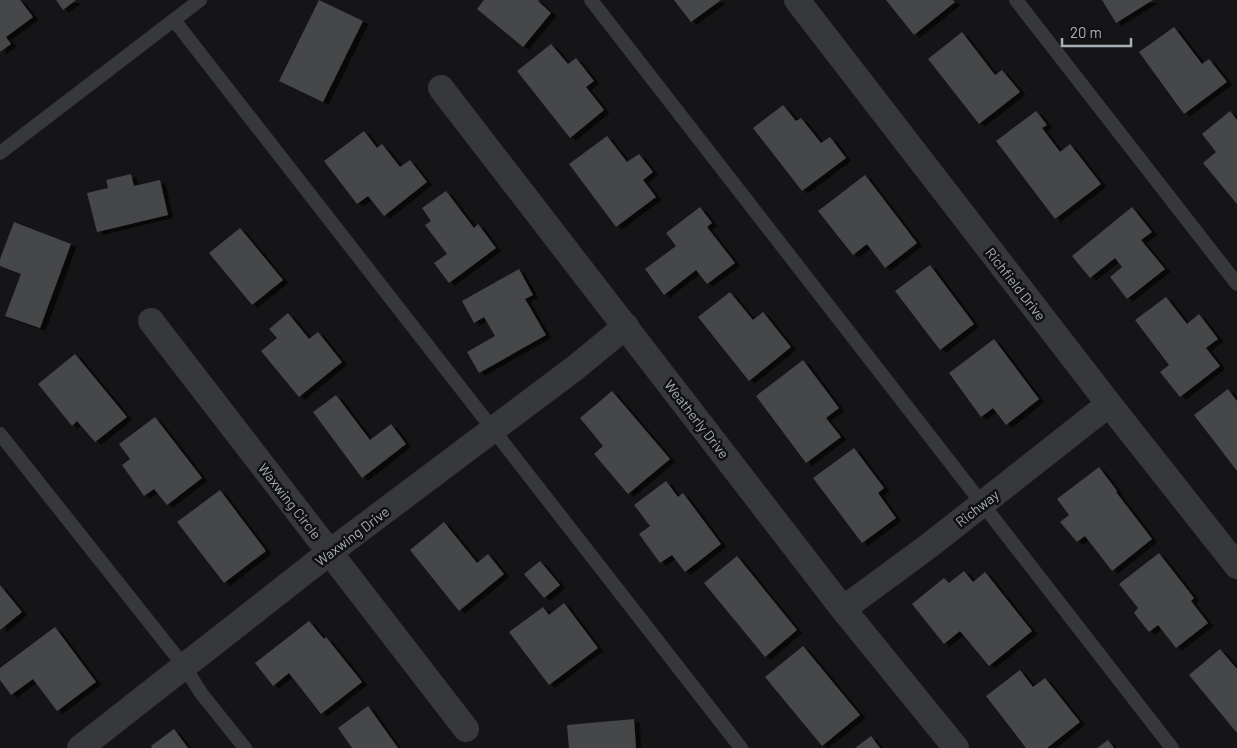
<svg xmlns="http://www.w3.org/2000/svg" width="1237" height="748" viewBox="0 0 1237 748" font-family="Barlow,sans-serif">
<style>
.building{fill:#44464a;filter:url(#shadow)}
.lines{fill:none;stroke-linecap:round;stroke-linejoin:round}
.lane{stroke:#37383c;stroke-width:14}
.street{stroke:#37383c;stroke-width:26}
.labels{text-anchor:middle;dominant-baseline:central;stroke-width:5;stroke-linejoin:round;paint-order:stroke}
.street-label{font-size:14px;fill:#a8aeb6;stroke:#101012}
</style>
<defs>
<filter id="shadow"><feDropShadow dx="5.5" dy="3" stdDeviation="0" flood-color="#0009"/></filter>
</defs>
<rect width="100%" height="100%" fill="#151517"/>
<path class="building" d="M0,0H20L33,17L6,37L11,44L0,52Z
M56,0H76L63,10Z
M319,0L363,21L323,102L279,81Z
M484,0H539L538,1L551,13L523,47L477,9Z
M674,0H721L691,22Z
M886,0H953L955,2L914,35Z
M1102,0H1153L1116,23Z
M1174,27L1202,64L1209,59L1227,82L1184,114L1139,52Z
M962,32L995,75L1002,70L1020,92L979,124L928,59Z
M551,44L568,64L576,58L594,81L586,87L604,110L570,138L517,71Z
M783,105L796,121L801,118L821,143L830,137L846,158L802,191L753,128Z
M1036,111L1047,125L1042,128L1060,152L1070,144L1101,184L1055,219L996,141Z
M1230,111L1237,120V204L1203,163L1216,152L1202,134Z
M364,131L377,148L382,144L400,167L410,160L427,182L384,216L368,196L357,204L324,161Z
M607,136L627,162L639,154L653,172L643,180L656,197L616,227L569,164Z
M131,174L134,186L160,180L168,215L97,232L87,193L108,188L106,180Z
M865,175L917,243L885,268L867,244L853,255L818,211Z
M446,191L474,228L478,224L496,248L449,283L434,263L447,254L425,225L431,221L422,208Z
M700,207L712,223L707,227L735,263L707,284L696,270L664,295L645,269L676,246L666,233Z
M1132,207L1152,232L1141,240L1165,269L1127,299L1110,277L1122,267L1115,258L1090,278L1072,256Z
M14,222L71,244L40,328L5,316L21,274L0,266V259Z
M240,228L283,280L252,305L209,253Z
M930,265L974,324L940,350L895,291Z
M519,269L533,295L525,299L546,335L479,373L467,352L495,336L484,317L474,323L462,301Z
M730,292L753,320L763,312L791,347L749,381L698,317Z
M1166,297L1187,324L1199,314L1218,339L1206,348L1220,366L1180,397L1160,372L1169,365L1135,320Z
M288,313L309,339L318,332L342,362L299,397L261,351L277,338L269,329Z
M994,339L1039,399L1006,425L993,408L981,417L949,373Z
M75,354L127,417L95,442L77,421L72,426L38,384Z
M803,360L839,408L826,418L841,437L806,463L756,396Z
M1228,389L1237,401V471L1194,415Z
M612,391L670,459L628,494L594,454L603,446L580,418Z
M336,395L370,440L391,424L406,444L362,478L313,412Z
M155,417L202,478L167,505L154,489L144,496L122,465L130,459L119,444Z
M854,448L884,488L878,493L896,518L862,543L813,478Z
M1099,467L1117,491L1116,492L1152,539L1112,571L1085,536L1077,542L1060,522L1069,515L1057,499Z
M666,481L678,497L683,493L721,544L685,572L672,555L660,563L639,534L650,526L634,505Z
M220,490L266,551L224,583L177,522Z
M444,522L477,563L488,554L504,574L459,611L410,550Z
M1159,553L1194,598L1191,601L1208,623L1176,648L1158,625L1149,632L1134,613L1138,608L1119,584Z
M737,556L797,630L765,657L704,583Z
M540,561L560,585L544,598L524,574Z
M964,571L973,582L985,572L1032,631L989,666L960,631L944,644L912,604L944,578L949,583Z
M0,585L22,612L0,630Z
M564,603L598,648L549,685L509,632L543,607L549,615Z
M309,621L324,639L326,637L362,682L321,714L289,673L273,686L255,663Z
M55,627L96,682L57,711L33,679L11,695L0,680V668Z
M803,646L860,715L822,746L765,677Z
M1220,649L1237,669V733L1189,675Z
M1020,670L1033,687L1045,678L1080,722L1047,748H1026L986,696Z
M368,706L398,748H352L338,728Z
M634,719L636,748H569L567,725Z
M174,729L188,748H152L151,746Z
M871,736L880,748H855Z
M1108,740L1114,748H1097Z"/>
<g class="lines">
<path class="lane" d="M591,0L1172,748
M1016,0L1237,284
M174,20L741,748
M0,153L200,0
M0,434L184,666L201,693L245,748"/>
<path class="street" d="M797,0L1109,404L1237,566
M441,88L843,609L956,748
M151,321L466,729
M843,609L930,545L1109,404
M80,748L330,552L575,368L626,326"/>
</g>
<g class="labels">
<g class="street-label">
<text transform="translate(1016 284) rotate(52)">Richfield Drive</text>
<text transform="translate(697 419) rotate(52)">Weatherly Drive</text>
<text transform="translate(290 501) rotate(52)">Waxwing Circle</text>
<text transform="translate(977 508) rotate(-38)">Richway</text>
<text transform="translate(352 536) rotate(-37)">Waxwing Drive</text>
</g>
</g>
<path d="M1062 38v8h69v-8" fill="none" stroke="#a8aeb6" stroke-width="2.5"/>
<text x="1070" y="38" font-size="15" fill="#a8aeb6" stroke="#101012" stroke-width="4" paint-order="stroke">20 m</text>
</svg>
